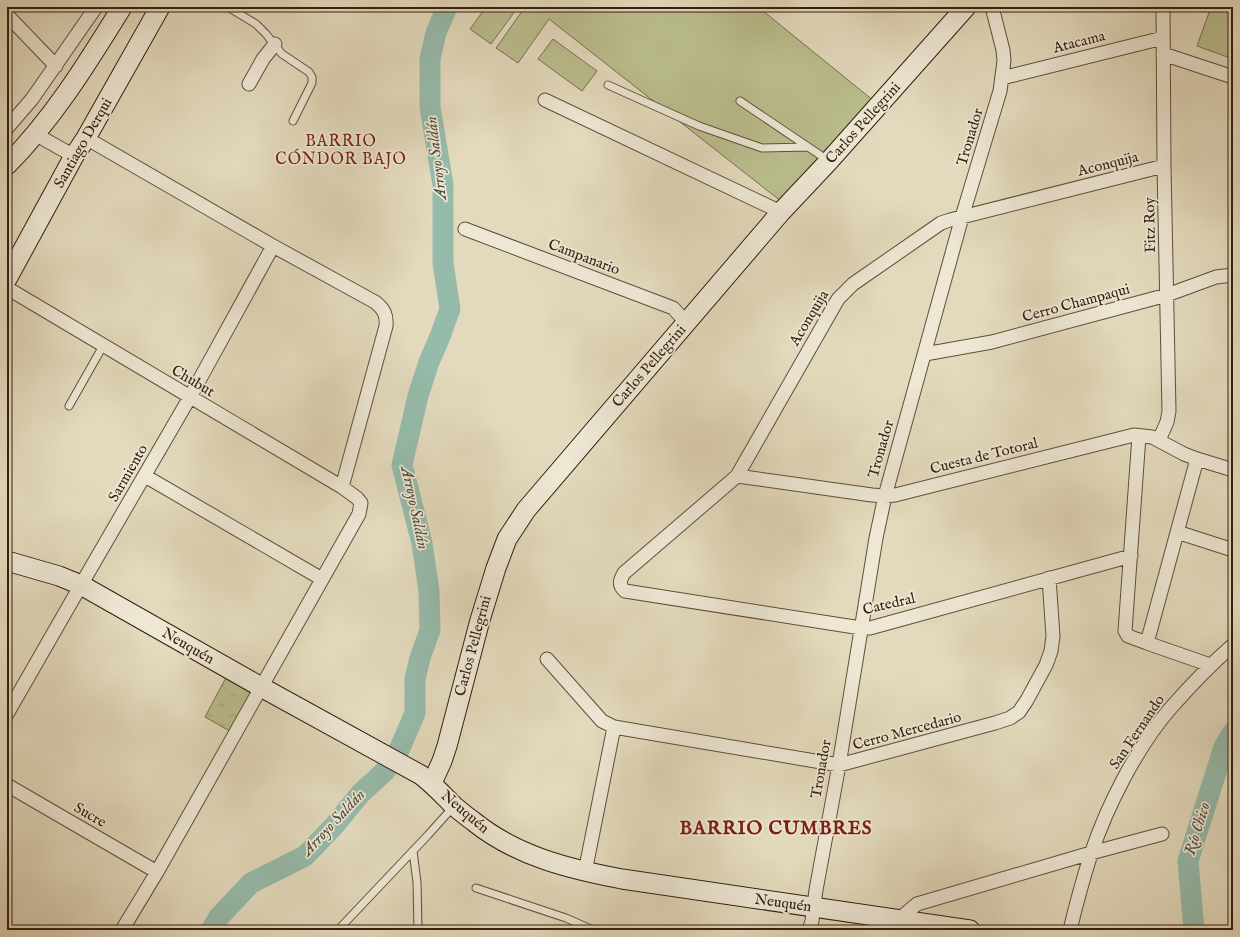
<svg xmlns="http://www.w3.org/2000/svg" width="1240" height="937" viewBox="0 0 1240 937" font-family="'IM FELL English',serif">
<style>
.park{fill:url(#park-tufts);stroke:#776e4e}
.pitch{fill:#babd8d;stroke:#776e4e}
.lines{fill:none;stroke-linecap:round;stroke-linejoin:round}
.river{stroke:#96bbab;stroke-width:21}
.lane-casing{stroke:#604d3b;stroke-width:9}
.street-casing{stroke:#604d3b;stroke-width:15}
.secondary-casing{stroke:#341e10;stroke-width:21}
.lane{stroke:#ede7d4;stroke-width:7}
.street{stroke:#ede7d4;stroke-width:13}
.secondary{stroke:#ede7d4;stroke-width:19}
.labels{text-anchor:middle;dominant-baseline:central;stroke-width:3.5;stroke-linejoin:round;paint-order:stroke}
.street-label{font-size:15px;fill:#341e10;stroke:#ede7d4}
.neighbourhood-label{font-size:16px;letter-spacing:1px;fill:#7a1f14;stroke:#ede7d4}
.water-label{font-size:16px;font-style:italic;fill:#514d3e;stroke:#ede7d4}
.district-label{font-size:19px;font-weight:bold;letter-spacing:1px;fill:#7a1f14;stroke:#ede7d4}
</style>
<defs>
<pattern id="park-tufts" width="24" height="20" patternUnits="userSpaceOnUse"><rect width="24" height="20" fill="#babd8d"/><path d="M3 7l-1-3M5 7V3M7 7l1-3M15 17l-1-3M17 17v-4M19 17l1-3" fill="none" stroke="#a0a279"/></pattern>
</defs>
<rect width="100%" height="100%" fill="#e3dabd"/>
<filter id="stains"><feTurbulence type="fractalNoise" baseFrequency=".005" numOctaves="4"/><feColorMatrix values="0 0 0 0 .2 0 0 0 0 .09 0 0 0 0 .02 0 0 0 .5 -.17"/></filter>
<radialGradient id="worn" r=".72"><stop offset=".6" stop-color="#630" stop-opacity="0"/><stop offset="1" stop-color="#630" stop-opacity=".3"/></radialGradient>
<path class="park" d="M230,670L261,687L235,734L205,717Z"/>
<path class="pitch" d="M486,7H518L491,44L470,29Z
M525,7H765L763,11L874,101L782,202L549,19L518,63L496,48Z
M1211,7H1233V59L1197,46Z
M553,39L597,71L582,91L538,59Z"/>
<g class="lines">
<path class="river" d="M211,930L219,917L251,883L305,856L334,826L360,794L385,771L400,748L415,713V679L420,658L430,630L429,591L422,543L402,465L418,396L429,362L439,339L450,309L443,263V185L430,107V59L436,33L447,7
M1194,930L1188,861L1224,747L1233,732"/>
<defs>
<path id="lane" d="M228,7L256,24L266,34L282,54L309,72L312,77V83L293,121
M608,85L699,126L762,148L808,147
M740,101L829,161
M69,406L103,346
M413,851L417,882L418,930
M476,888L566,918L593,930
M338,930L428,835L454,806"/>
<path id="street" d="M7,15L56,66
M1163,54L1233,77
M1002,78L1163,38
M249,84L263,59L275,44
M545,100L781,212
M7,128L32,99L96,7
M35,134L74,156
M86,138L273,246L375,302C384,309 387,315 386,326L342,487
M465,229L673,308L686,322
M7,288L342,487L357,498L361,503L359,514L157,872L122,930
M925,354L992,342L1167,295L1216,277L1233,275
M1139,436L1125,631L1128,636L1147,643L1197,459
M1159,440L1167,422L1169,411L1164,166L1163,7
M145,476L322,579
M737,476L872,495L885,496L895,495L1134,435L1152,437L1184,454L1197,459L1233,470
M1177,532L1233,550
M1131,556L870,628H861L625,591C618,585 620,580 624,573L737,476L838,299L853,284L941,223L950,220L1164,166
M1147,643L1210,665
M547,659L602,721L614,727L839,765L995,723L1010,718L1019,712L1027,700L1046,665L1051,651L1053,636L1049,578
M7,714L81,585L190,397L273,246
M7,785L157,872
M585,872L614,727
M898,920L917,904L1091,853L1162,834
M809,930L812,921L816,890L839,765L876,538L885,496L962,217L1000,91L1004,61L1003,50L992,7
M1070,930C1076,905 1083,879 1091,854C1107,806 1136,749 1169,710C1189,687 1210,665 1233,645"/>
<path id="secondary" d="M7,165C53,119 88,62 122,7
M7,279L74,156L86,138L160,7
M7,561L59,576L81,585L261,687L421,775C433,784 443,795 454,806C460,811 466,816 473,821C516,856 569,869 622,879L970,930
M432,783L442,761L447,746L480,620L496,568L507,539L526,510L781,212L829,161L966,7"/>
</defs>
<use href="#lane" class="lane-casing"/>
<use href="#street" class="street-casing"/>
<use href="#secondary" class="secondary-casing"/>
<use href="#lane" class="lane"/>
<use href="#street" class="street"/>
<use href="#secondary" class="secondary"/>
</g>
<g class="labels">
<g class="street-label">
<text transform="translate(1079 42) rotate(-14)">Atacama</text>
<text transform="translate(863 123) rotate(-48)">Carlos Pellegrini</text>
<text transform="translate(970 137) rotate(-73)">Tronador</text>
<text transform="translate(83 143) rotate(-60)">Santiago Derqui</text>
<text transform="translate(1108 164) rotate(-14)">Aconquija</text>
<text transform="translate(1150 225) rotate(-91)">Fitz Roy</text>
<text transform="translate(584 257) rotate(21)">Campanario</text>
<text transform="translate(1076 303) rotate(-15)">Cerro Champaqui</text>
<text transform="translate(809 318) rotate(-59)">Aconquija</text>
<text transform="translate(649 366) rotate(-49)">Carlos Pellegrini</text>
<text transform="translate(193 381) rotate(31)">Chubut</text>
<text transform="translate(881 449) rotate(-74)">Tronador</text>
<text transform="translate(984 456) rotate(-14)">Cuesta de Totoral</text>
<text transform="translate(128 473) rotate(-60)">Sarmiento</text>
<text transform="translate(889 604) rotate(-13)">Catedral</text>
<text transform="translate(188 646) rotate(30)">Neuquén</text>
<text transform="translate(473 646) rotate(-75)">Carlos Pellegrini</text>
<text transform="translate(907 731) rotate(-15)">Cerro Mercedario</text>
<text transform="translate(1137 732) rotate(-56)">San Fernando</text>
<text transform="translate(821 769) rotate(-80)">Tronador</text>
<text transform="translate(465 812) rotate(40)">Neuquén</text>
<text transform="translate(90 815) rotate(30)">Sucre</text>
<text transform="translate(783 903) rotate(8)">Neuquén</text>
</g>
<g class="neighbourhood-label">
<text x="341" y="142">BARRIO<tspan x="341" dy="18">CÓNDOR BAJO</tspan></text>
</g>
<g class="water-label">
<text transform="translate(437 158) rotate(-97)">Arroyo Saldán</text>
<text transform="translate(414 508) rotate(78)">Arroyo Saldán</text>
<text transform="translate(334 823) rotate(-47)">Arroyo Saldán</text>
<text transform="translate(1198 829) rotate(-73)">Río Chico</text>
</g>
<g class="district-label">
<text x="776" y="829">BARRIO CUMBRES</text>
</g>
</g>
<rect width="1240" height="937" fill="none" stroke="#e3dabd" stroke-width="24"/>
<rect x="8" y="8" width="1224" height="921" fill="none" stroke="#341e10" stroke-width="2"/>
<rect x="12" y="12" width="1216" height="913" fill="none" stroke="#341e10"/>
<rect width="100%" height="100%" filter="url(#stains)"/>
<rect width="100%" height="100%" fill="url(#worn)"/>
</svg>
